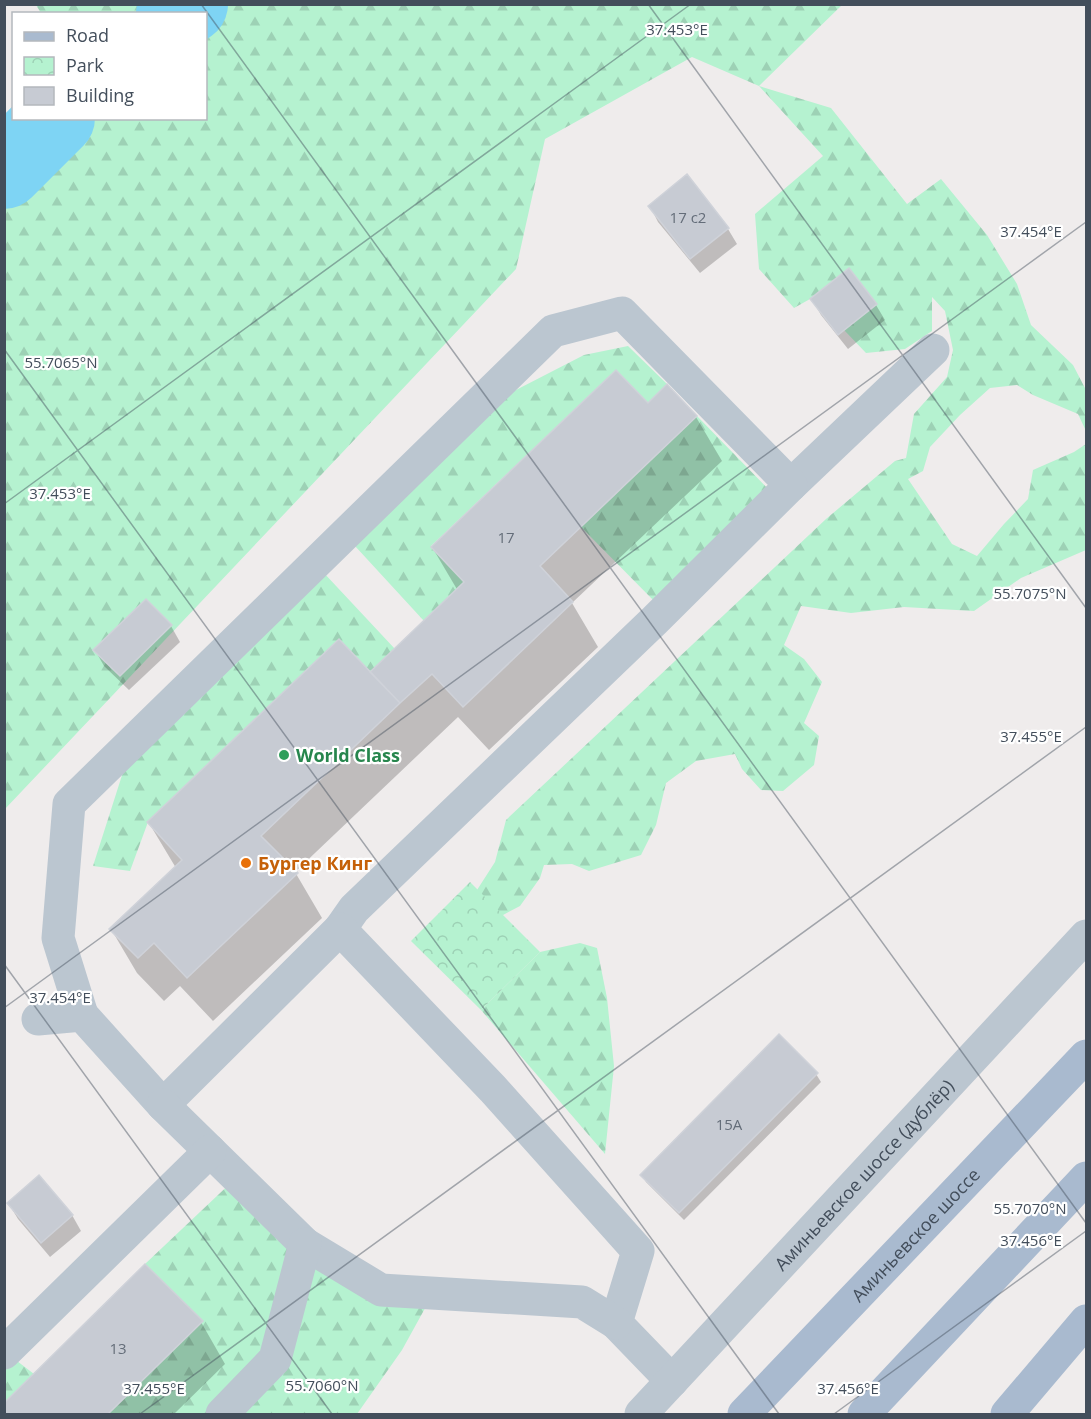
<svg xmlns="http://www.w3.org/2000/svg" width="1091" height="1419" viewBox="0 0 1091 1419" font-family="'Open Sans',sans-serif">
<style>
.forest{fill:url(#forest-firs)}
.park{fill:url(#park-crowns)}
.shadow{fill:#0003}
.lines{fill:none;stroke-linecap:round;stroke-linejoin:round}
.river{stroke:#7ed4f4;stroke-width:78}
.building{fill:#c7cbd3;stroke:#cfd2d9;stroke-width:1.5}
.minor{stroke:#bbc6d0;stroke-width:33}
.major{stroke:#a9bacf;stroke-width:33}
.ticks{fill:none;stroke:#434e5b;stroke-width:1.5;stroke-opacity:0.45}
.leisure-dot{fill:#2e9e5b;stroke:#fff;stroke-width:2}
.food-dot{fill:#e8710a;stroke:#fff;stroke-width:2}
.labels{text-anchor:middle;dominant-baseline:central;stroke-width:4.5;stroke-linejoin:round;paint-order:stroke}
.number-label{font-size:15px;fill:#646d79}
.leisure-label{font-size:18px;font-weight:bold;fill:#27864d;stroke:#fff;text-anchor:start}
.food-label{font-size:18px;font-weight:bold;fill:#c56008;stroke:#fff;text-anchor:start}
.street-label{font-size:18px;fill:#434e5b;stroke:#fff}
.ticks-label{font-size:15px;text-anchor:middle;fill:#434e5b;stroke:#fff;stroke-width:4.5;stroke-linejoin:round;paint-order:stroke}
</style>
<defs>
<pattern id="forest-firs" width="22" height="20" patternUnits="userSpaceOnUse" patternTransform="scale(1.5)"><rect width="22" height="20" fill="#b5f2d0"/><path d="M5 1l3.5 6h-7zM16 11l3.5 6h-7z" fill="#9dd1b5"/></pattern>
<pattern id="park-crowns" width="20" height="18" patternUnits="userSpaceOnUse" patternTransform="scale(1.5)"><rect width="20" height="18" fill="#b5f2d0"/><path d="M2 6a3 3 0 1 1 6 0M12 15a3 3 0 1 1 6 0" fill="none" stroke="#9dd1b5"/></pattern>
</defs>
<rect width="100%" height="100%" fill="#efecec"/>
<path class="forest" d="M36,5H842L759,86L831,108L907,204L941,179L987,235L1017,284L1031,325L1073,365L1086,390V431L1078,414L1033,395L1017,385L990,388L960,415L930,447L923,471L908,479L952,544L977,556L1004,524L1028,499L1033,470L1074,452L1086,444V550L1021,578L974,611L904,607L851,613L801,606L784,645L804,659L822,682L804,723L819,736L814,765L783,791L761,790L742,769L735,754L696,761L666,783L656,825L641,855L589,871L572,864L544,865L540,878L520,906L503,915L481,910L477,890L495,862L506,820L826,519L895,461L906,458L914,414L947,377L953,350L945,311L932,297V331L905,349L866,353L844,330L877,304L849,268L810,299L794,308L759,269L755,214L823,156L759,86L692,57L545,139L516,269L5,809V120L13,115L14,118H206V14L41,13Z
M628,346L667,384L648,403L616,370L431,546L464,582L424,621L355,546L514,391L584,355Z
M697,416L772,493L657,604L581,527Z
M323,572L395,649L373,675L339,639L148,822L130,871L93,866L124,769Z
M580,943L597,948L607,998L614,1066L605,1154L481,1010L540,952Z
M237,1177L305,1244L434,1292L402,1350L357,1414H108L202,1321L145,1264Z
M4,1351L34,1374L4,1403Z"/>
<path class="park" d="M470,882L540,952L481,1010L411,941Z"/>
<path class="shadow" d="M650,206L728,229L737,244L700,273L658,222Z
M812,299L876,305L885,320L848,349L821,315Z
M667,386L696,417L722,461L572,603L598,647L489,750L458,717L295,872L322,918L213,1021L180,986L164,1001L137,973L111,929L176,868L149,823L370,674L458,591L432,547L648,405Z
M146,601L171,626L180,642L129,690L104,666L95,650Z
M816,1074L821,1082L684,1220L646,1182L642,1175Z
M9,1204L72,1215L81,1231L50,1257L18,1219Z
M201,1322L225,1364L174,1414H4V1405Z"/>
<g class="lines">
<path class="river" d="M175,14L189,4
M4,170L56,118"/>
</g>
<path class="building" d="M687,174L729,228L690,259L648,206Z
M849,268L877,304L838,335L810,299Z
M616,370L648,403L667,384L697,416L540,566L573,602L463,707L432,674L400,703L370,672L464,582L431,547Z
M146,599L172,625L120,676L93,650Z
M339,639L400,703L261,836L298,873L187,978L154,943L138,958L109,929L182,860L147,822Z
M779,1034L818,1073L679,1213L640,1175Z
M39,1175L73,1215L41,1243L7,1203Z
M145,1264L203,1321L108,1414H4V1403Z"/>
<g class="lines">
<g class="minor">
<path d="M791,485L933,350"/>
<path d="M82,1015L58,938L69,804L553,331L622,313L791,485L655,620L354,909L340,929"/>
<path d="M38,1019L82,1015L163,1105L340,929L493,1089L638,1251L616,1323L672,1381"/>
<path d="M163,1105L305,1244L381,1290L582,1302L616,1323"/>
<path d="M4,1353L210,1151"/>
<path d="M222,1414L275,1359L305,1244"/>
<path id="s1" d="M641,1414L1086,936"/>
</g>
<g class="major">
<path id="s2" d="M744,1414L1086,1056"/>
<path d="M864,1414L1086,1178"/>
<path d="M1007,1414L1086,1321"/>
</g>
</g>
<path class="ticks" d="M201,4L1086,1223M648,4L1086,608M4,349L779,1414M4,504L691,4M4,964L332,1414M4,1008L1086,222M140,1414L1086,727M834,1414L1086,1231"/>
<circle class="leisure-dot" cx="284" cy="755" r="6"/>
<circle class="food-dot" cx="246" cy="863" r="6"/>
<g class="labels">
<g class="number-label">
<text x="688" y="217">17 с2</text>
<text x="506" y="537">17</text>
<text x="729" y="1124">15А</text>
<text x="118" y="1348">13</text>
</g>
<g class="leisure-label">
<text x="296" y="755">World Class</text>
</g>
<g class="food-label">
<text x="258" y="863">Бургер Кинг</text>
</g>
<g class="street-label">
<text stroke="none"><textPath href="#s1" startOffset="327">Аминьевское шоссе (дублёр)</textPath></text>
<text stroke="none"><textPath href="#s2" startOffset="248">Аминьевское шоссе</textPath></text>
</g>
</g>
<g class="ticks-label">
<text x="677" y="35">37.453°E</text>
<text x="1031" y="237">37.454°E</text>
<text x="61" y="368">55.7065°N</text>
<text x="60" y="499">37.453°E</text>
<text x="1030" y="599">55.7075°N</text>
<text x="1031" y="742">37.455°E</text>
<text x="60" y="1003">37.454°E</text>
<text x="1030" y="1214">55.7070°N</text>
<text x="1031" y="1246">37.456°E</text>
<text x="322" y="1391">55.7060°N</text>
<text x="154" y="1394">37.455°E</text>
<text x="848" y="1394">37.456°E</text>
</g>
<rect width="1091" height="1419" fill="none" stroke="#434e5b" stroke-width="12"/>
<rect x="12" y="12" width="195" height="108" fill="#ffffff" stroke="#b4b8bd" stroke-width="1.5"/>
<rect x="24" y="32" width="30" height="9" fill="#a9bacf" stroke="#b4b8bd" stroke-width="1.5"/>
<text x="66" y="42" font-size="18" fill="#434e5b">Road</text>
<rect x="24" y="57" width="30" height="18" fill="url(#park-crowns)" stroke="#b4b8bd" stroke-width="1.5"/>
<text x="66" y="72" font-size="18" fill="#434e5b">Park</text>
<rect x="24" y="87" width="30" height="18" fill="#c7cbd3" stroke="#b4b8bd" stroke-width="1.5"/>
<text x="66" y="102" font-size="18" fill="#434e5b">Building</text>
</svg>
